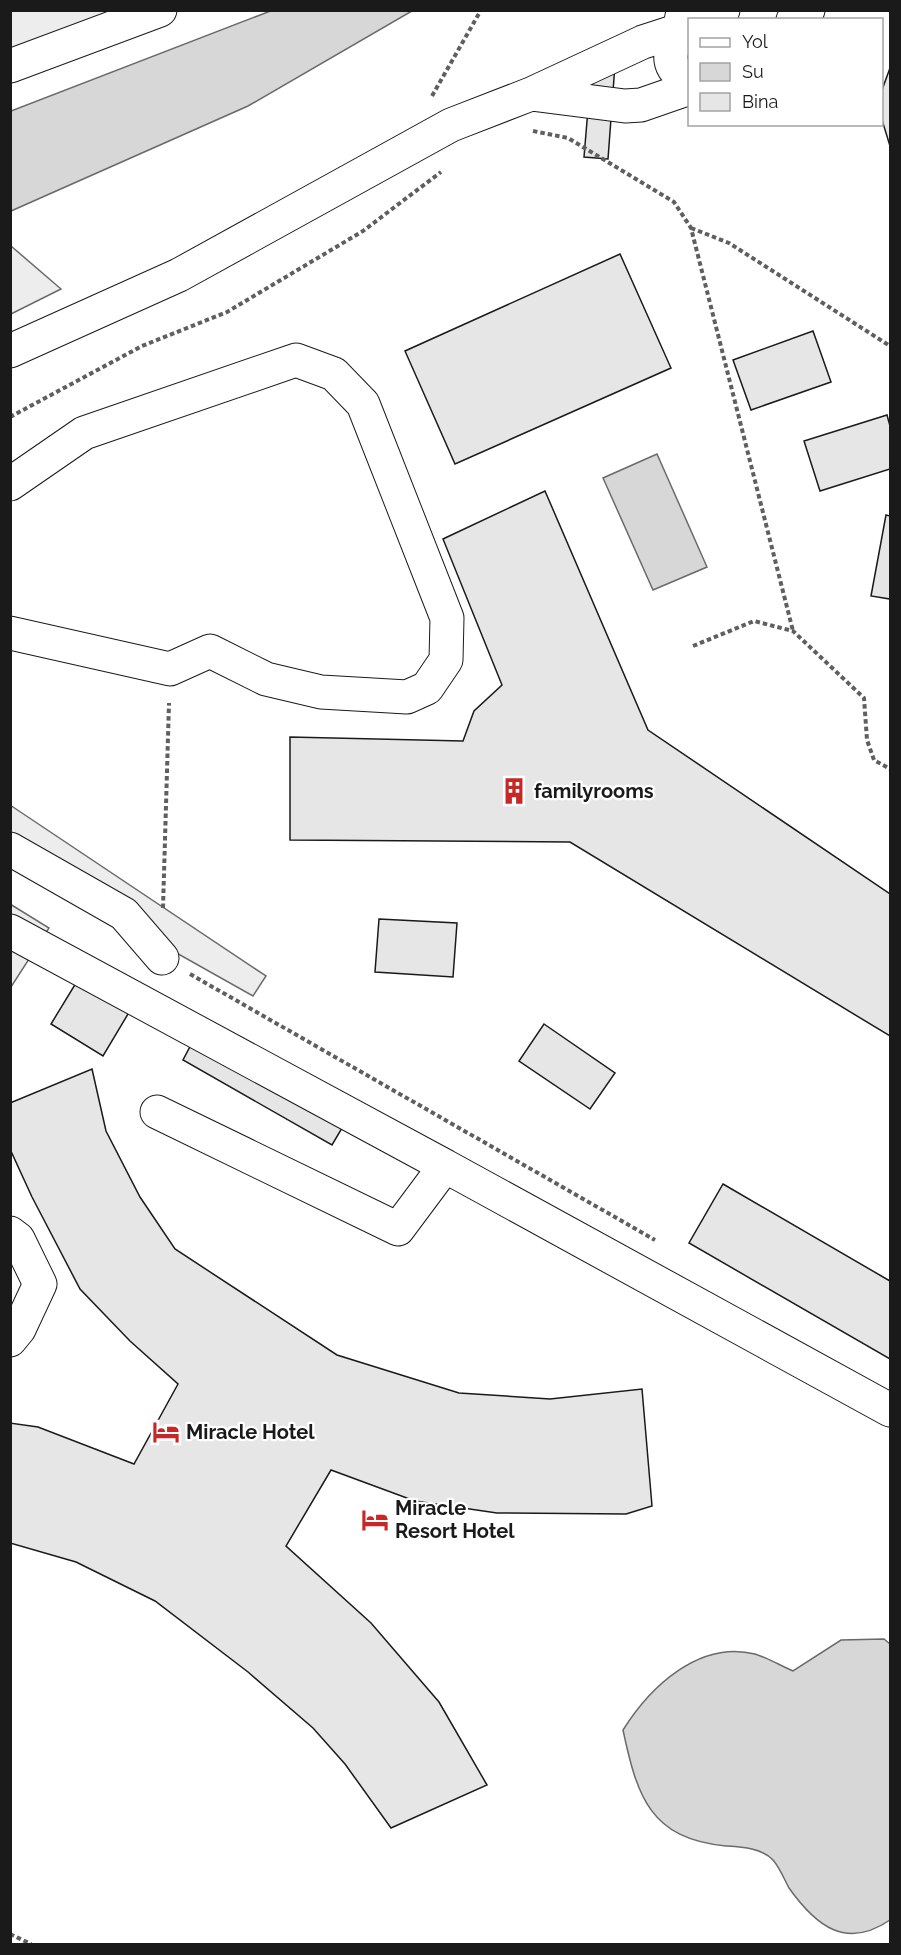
<svg xmlns="http://www.w3.org/2000/svg" width="901" height="1955" viewBox="0 0 901 1955" font-family="Raleway,sans-serif">
<style>
.built{fill:#ededed;stroke:#6a6a6a;stroke-width:1.5}
.water{fill:#d7d7d7;stroke:#6a6a6a;stroke-width:1.5}
.building{fill:#e6e6e6;stroke:#1a1a1a;stroke-width:1.5}
.lines{fill:none;stroke-linecap:round;stroke-linejoin:round}
.minor-casing{stroke:#1a1a1a;stroke-width:35}
.path{stroke:#5f5f5f;stroke-width:4;stroke-dasharray:4.5 3;stroke-linecap:butt}
.minor{stroke:#fff;stroke-width:33}
.labels{text-anchor:middle;dominant-baseline:central;stroke-width:4.5;stroke-linejoin:round;paint-order:stroke}
.poi-label{font-size:20px;font-weight:bold;fill:#1a1a1a;stroke:#fff;text-anchor:start}
</style>
<rect width="100%" height="100%" fill="#fff"/>
<path class="built" d="M11,11H122L11,55Z
M11,246L61,289L11,314Z
M10,805L266,976L253,996L11,860Z
M10,904L49,928L11,987H10Z"/>
<path class="water" d="M273,10L412,11L248,106L11,211V111Z
M657,454L707,567L653,590L603,478Z
M884,1639L890,1644V1920C846,1950 816,1926 789,1888C784,1879 780,1868 773,1860C762,1848 742,1847 726,1846C650,1839 637,1796 623,1730C650,1687 699,1640 755,1654C768,1658 781,1666 793,1671L841,1640Z"/>
<path class="building" d="M593,49L616,51L608,159L584,157Z
M890,68V146L882,120V90Z
M620,254L671,368L455,464L405,351Z
M813,331L831,382L751,410L733,360Z
M887,415L890,426V469L820,491L804,441Z
M545,491L648,730L890,894V1036L570,842L290,840V737L463,741L474,711L502,685L443,539Z
M886,515L890,516V599L871,596Z
M379,919L457,923L453,977L375,972Z
M79,978L131,1009L103,1056L51,1024Z
M544,1024L615,1073L590,1109L519,1061Z
M195,1037L345,1123L332,1145L183,1060Z
M92,1069L106,1131L140,1197L175,1249L337,1355L459,1393L550,1399L642,1389L652,1506L626,1514L497,1513L415,1501L331,1470L286,1546L371,1623L439,1702L487,1785L391,1828L345,1764L313,1728L248,1672L155,1601L76,1562L10,1543V1423L38,1427L134,1464L178,1384L130,1341L80,1289L32,1197L10,1149V1103Z
M723,1184L890,1281V1359L689,1243Z"/>
<g class="lines">
<defs>
<path id="minor" d="M682,16C679,42 654,63 690,81
M706,20L723,10
M793,20L808,10
M10,66L160,10
M531,94L625,106L641,105L690,88
M10,351L179,275L451,125L531,94L643,42L680,30L690,24
M10,484L84,433L296,360L334,374L363,404L447,618L446,660L427,688L407,697L321,692L266,679L210,651L170,669L10,633
M10,849L124,914L162,958
M10,931L445,1166L398,1229L157,1112
M445,1166L890,1410
M10,1233L18,1239L40,1284L19,1329L10,1340"/>
</defs>
<use href="#minor" class="minor-casing"/>
<path class="path" d="M432,96L481,10
M533,131L568,138L674,202L691,228L793,631
M691,228L729,243L890,346
M10,417L142,346L227,312L363,231L441,172
M693,646L754,621L793,631L864,698L867,740L874,760L890,769
M163,908L169,703
M190,974L655,1240
M10,1934L31,1944"/>
<use href="#minor" class="minor"/>
</g>
<defs>
<symbol id="building-bare" viewBox="-9 -9 18 18"><path d="M-4-6H4V6H1V3H-1V6H-4ZM-2.5-4.3h1.7v1.8h-1.7ZM.8-4.3h1.7v1.8H.8ZM-2.5-1h1.7V.8h-1.7ZM.8-1h1.7V.8H.8Z" fill="#c62828" stroke="#fff" stroke-width="2.5" paint-order="stroke"/></symbol>
<symbol id="hotel-bare" viewBox="-9 -9 18 18"><path d="M-6-4.5h1.5V1H6V5H4.5V3h-9V5H-6ZM-4 0a1.8 1.8 0 1 1 3.6 0ZM.5 0V-2.5h3Q6-2.5 6 0Z" fill="#c62828" stroke="#fff" stroke-width="2.5" paint-order="stroke"/></symbol>
</defs>
<g fill-rule="evenodd">
<use href="#building-bare" x="495" y="772" width="38" height="38"/>
<use href="#hotel-bare" x="147" y="1413" width="38" height="38"/>
<use href="#hotel-bare" x="356" y="1501" width="38" height="38"/>
</g>
<g class="labels">
<g class="poi-label">
<text x="534" y="791">familyrooms</text>
<text x="186" y="1432">Miracle Hotel</text>
<text x="395" y="1508">Miracle<tspan x="395" dy="23">Resort Hotel</tspan></text>
</g>
</g>
<rect width="901" height="1955" fill="none" stroke="#1a1a1a" stroke-width="24"/>
<rect x="688" y="18" width="195" height="108" fill="#ffffff" stroke="#a3a3a3" stroke-width="1.5"/>
<rect x="700" y="38" width="30" height="9" fill="#ffffff" stroke="#a3a3a3" stroke-width="1.5"/>
<text x="742" y="48" font-size="18" fill="#1a1a1a">Yol</text>
<rect x="700" y="63" width="30" height="18" fill="#d7d7d7" stroke="#a3a3a3" stroke-width="1.5"/>
<text x="742" y="78" font-size="18" fill="#1a1a1a">Su</text>
<rect x="700" y="93" width="30" height="18" fill="#e6e6e6" stroke="#a3a3a3" stroke-width="1.5"/>
<text x="742" y="108" font-size="18" fill="#1a1a1a">Bina</text>
</svg>
